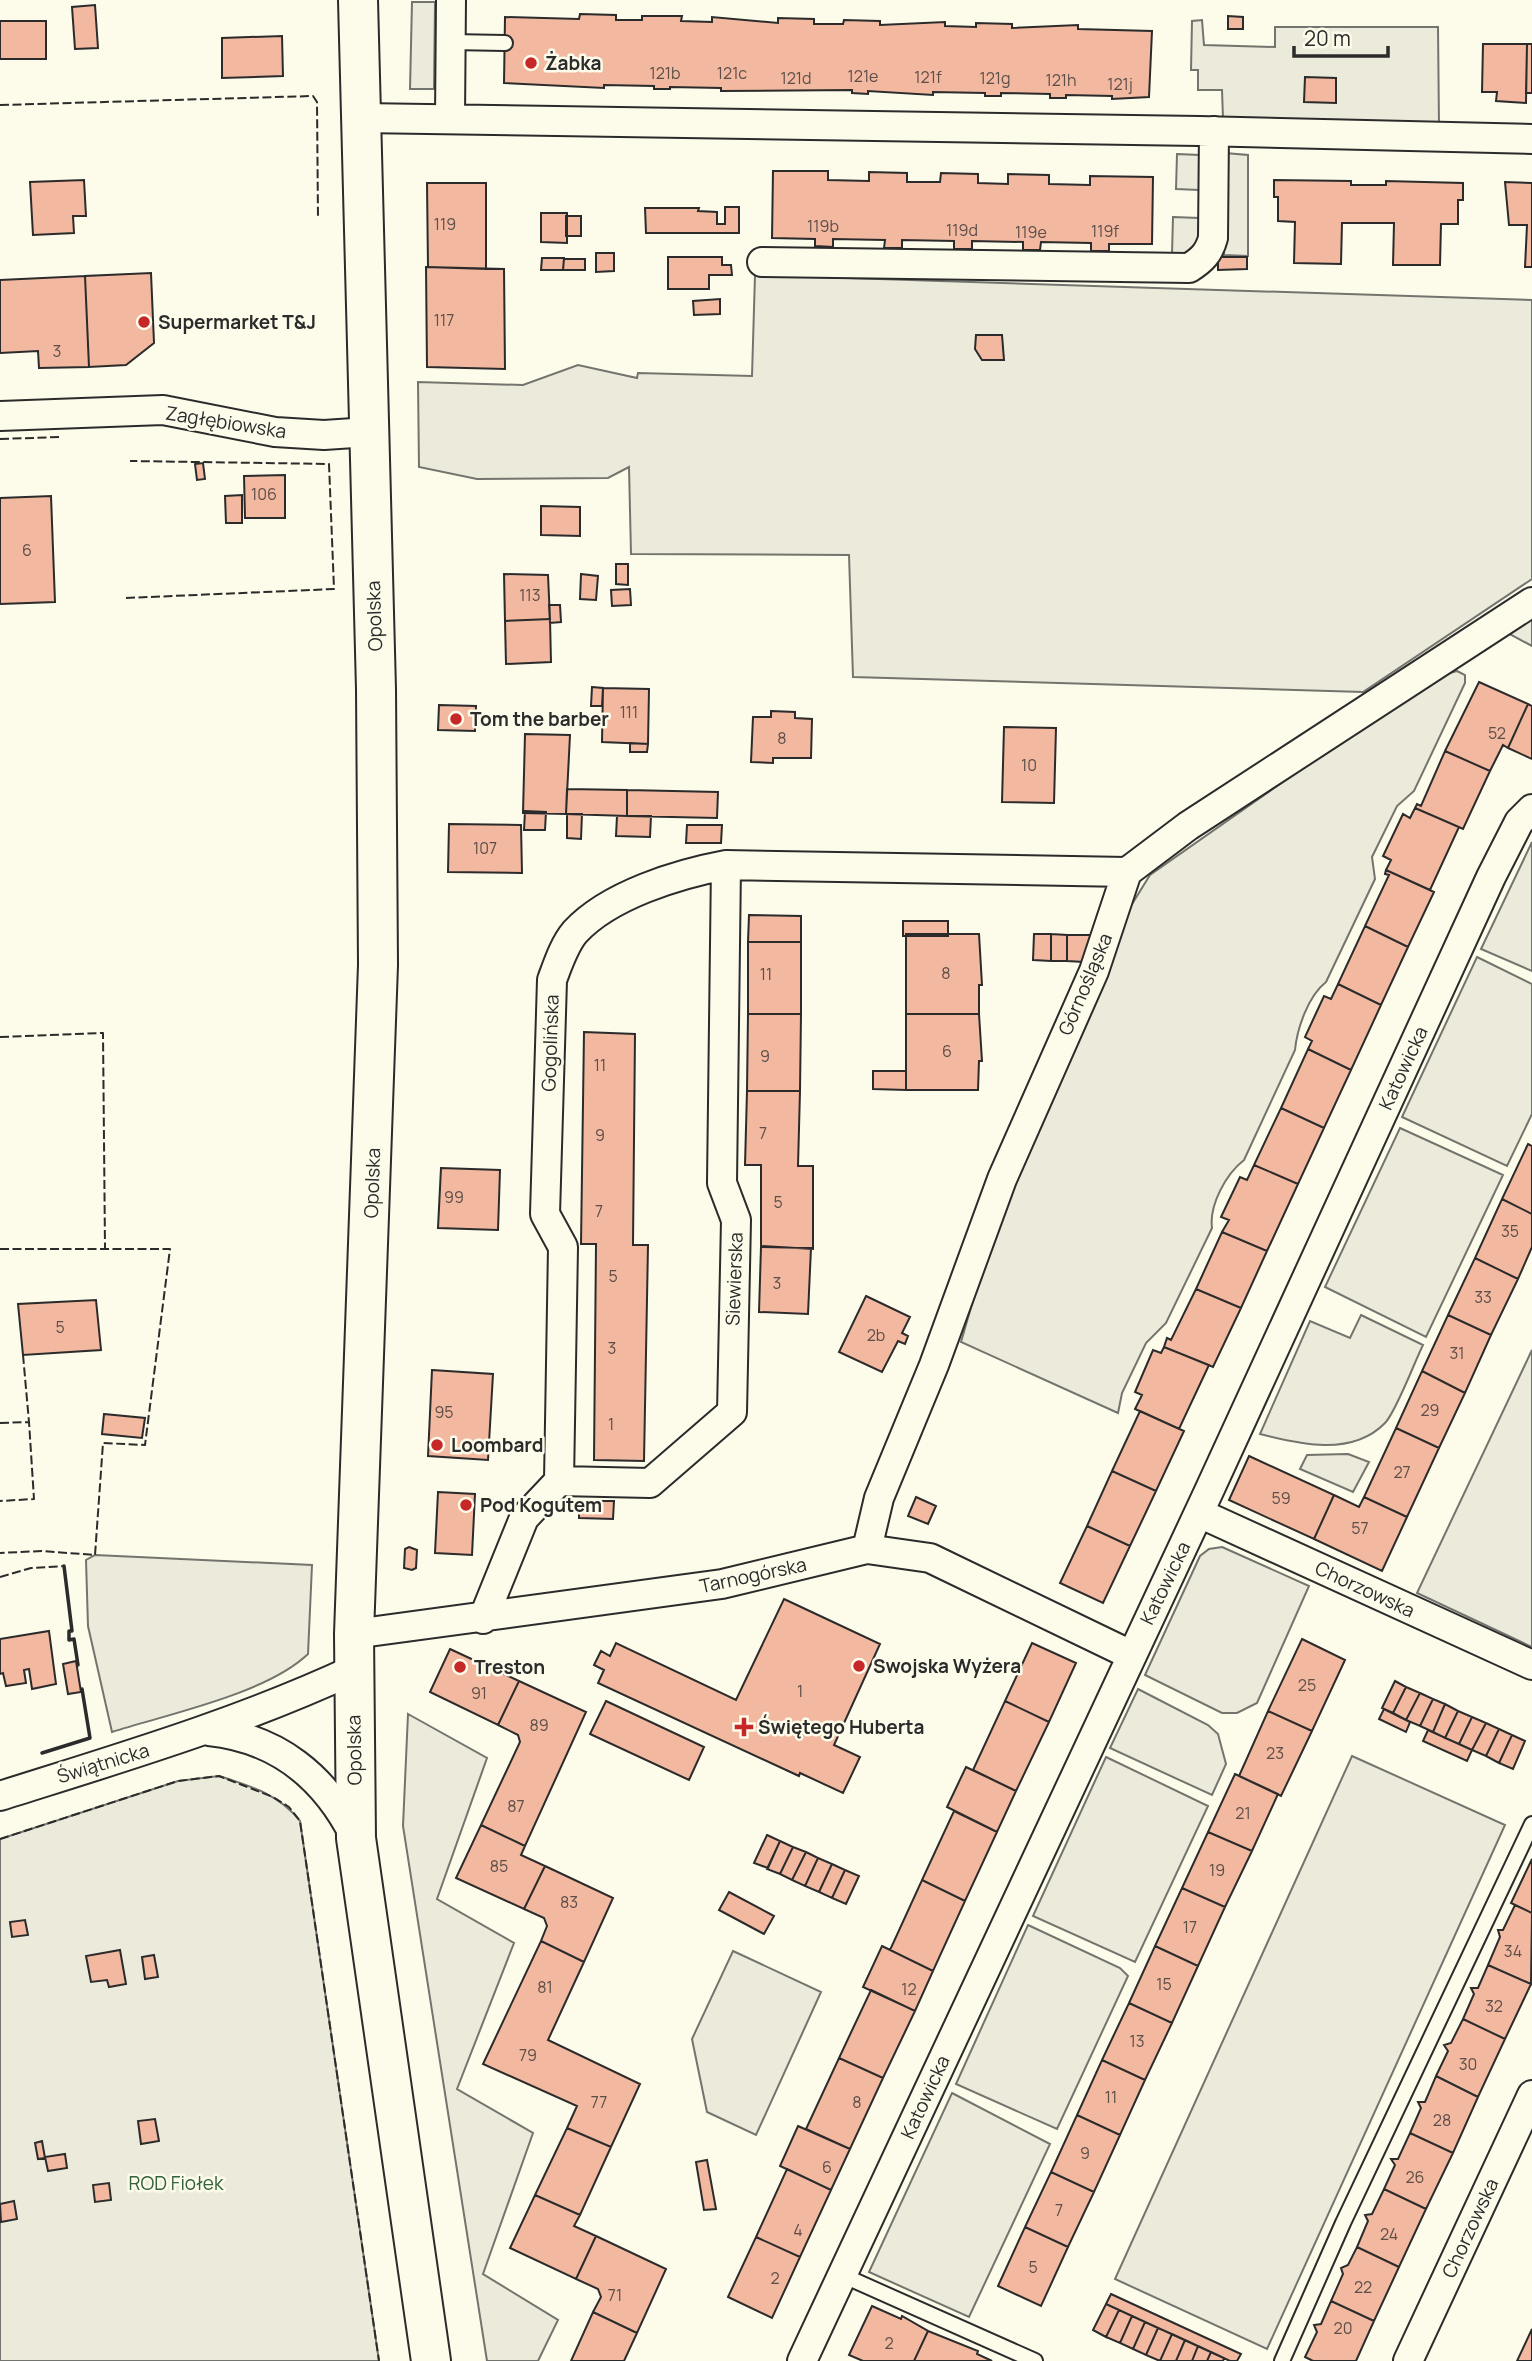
<svg xmlns="http://www.w3.org/2000/svg" width="1532" height="2361" viewBox="0 0 1532 2361" font-family="Manrope,sans-serif">
<style>
.green{fill:#ecebdb;stroke:#74746e;stroke-width:2}
.parking{fill:#eceadb;stroke:#74746e;stroke-width:2}
.building{fill:#f2b8a0;stroke:#2b2b2b;stroke-width:2}
.lines{fill:none;stroke-linecap:round;stroke-linejoin:round}
.service-casing{stroke:#2b2b2b;stroke-width:18}
.minor-casing{stroke:#2b2b2b;stroke-width:32}
.primary-casing{stroke:#2b2b2b;stroke-width:42}
.service{stroke:#fdfbea;stroke-width:14}
.minor{stroke:#fdfbea;stroke-width:28}
.primary{stroke:#fdfbea;stroke-width:38}
.fence{stroke:#2b2b2b;stroke-width:2;stroke-dasharray:9 3.5;stroke-linecap:butt}
.wall{stroke:#2b2b2b;stroke-width:3.5}
.poi-dot{fill:#c62828;stroke:#fdfbea;stroke-width:2.5}
.labels{text-anchor:middle;dominant-baseline:central;stroke-width:5;stroke-linejoin:round;paint-order:stroke}
.number-label{font-size:16px;fill:#5d4e48}
.poi-label{font-size:19px;font-weight:bold;fill:#2b2b2b;stroke:#fdfbea;text-anchor:start}
.street-label{font-size:19px;fill:#2b2b2b;stroke:#fdfbea}
.park-label{font-size:19px;fill:#34623c;stroke:#fdfbea}
</style>
<rect width="100%" height="100%" fill="#fdfbea"/>
<path class="green" d="M755,275L1532,300V579L1363,692L853,677L849,555L631,554L629,467L608,478L477,479L419,467L418,382L523,385L578,365L637,378L638,373L752,376Z
M1532,615V646L1504,631Z
M1457,671L1465,675V683L1414,791L1397,806L1372,857L1375,879L1326,982C1308,996 1297,1029 1295,1050L1244,1160C1226,1174 1209,1205 1212,1228L1166,1323L1146,1343L1122,1393L1118,1413L961,1342L998,1214L1129,909L1150,875L1431,678Z
M1532,842V971L1481,949Z
M1477,957L1532,984V1114L1507,1166L1402,1117Z
M1400,1128L1503,1175L1426,1337L1325,1287Z
M1361,1315L1423,1345C1414,1363 1396,1412 1385,1423C1352,1457 1299,1444 1260,1434L1310,1321L1350,1338Z
M1532,1350V1647L1417,1593Z
M1348,1454L1369,1462L1353,1492L1300,1469L1307,1455Z
M1222,1547L1309,1586L1257,1703L1237,1713H1222L1145,1675L1200,1556L1209,1549Z
M95,1555L312,1565L308,1654C266,1694 168,1714 112,1732L88,1626L86,1560Z
M1138,1689L1208,1725L1218,1734L1226,1764L1212,1795L1110,1748Z
M408,1714L487,1758L437,1899L514,1943L457,2089L533,2133L483,2274L558,2320L538,2361H487L403,1826Z
M1352,1756L1505,1825L1267,2349L1115,2279Z
M1106,1757L1208,1806L1135,1962L1033,1916Z
M219,1776C250,1786 279,1794 300,1821L379,2361H0V1839L178,1781Z
M1028,1925L1120,1968L1128,1976L1057,2129L956,2084Z
M733,1951L821,1992L756,2135L707,2112L692,2039Z
M952,2093L1050,2144L969,2317L869,2272Z"/>
<path class="parking" d="M412,2H435L434,89H410Z
M1202,20L1204,45L1275,47V27H1438L1439,126L1223,119L1222,90H1198V70H1191L1192,21Z
M1225,153L1248,155V256L1224,255Z
M1177,154L1200,155L1199,190L1176,189Z
M1173,217L1199,218L1198,254H1172Z"/>
<path class="building" d="M95,5L98,48L75,49L72,7Z
M580,14L616,15V20H642V16H682L681,21L712,22V17L778,23V18L814,19V24H843L844,20L880,21V25L945,22V26L976,27V23L1012,24V28L1078,25V29L1152,31L1149,97L1112,99V96L1066,95V98H1050V94L1001,93V96H985V93L933,92V95L868,91V94L852,93V90L721,91V88L670,87V89H654V86L604,85V88L504,83L505,17L579,19Z
M1228,16L1243,17V29H1228Z
M0,21H46V59H0Z
M282,36L283,76L222,78V38Z
M1483,44H1527L1526,103L1496,101L1497,92H1482Z
M1527,44H1532V93H1526Z
M1305,77L1336,78V103L1304,102Z
M773,171H828V180L869,181V172L907,173V182H940L941,173L978,174V183L1008,184V174L1049,175V184L1090,185V176L1153,177L1152,244H1109V251H1091V243L1041,242L1040,250H1023V242L972,241V249H954V241L902,240V248H884L885,240L833,239V247L815,246V239L772,238Z
M84,180L86,216H73L74,233L33,235L30,182Z
M1274,180L1351,181V185H1386V181L1463,183V200H1458V224H1441L1440,265H1393L1394,223H1342L1341,264L1294,263L1295,222L1278,221V197H1274Z
M1505,182L1532,183V267H1525L1527,225H1509Z
M427,183H486V269L428,267Z
M725,207H739V233H646L645,208H699L698,211L717,212V224H725Z
M541,213H567V243L541,242Z
M566,216H581V236H566Z
M596,253H614V271L596,272Z
M668,257H722V265H731L732,275H709V289H668Z
M1218,257H1247V269L1218,270Z
M542,258H564L563,270H541Z
M564,259H585V270H563Z
M426,267L504,269L505,369L427,367Z
M151,273L154,343L126,365L89,367L85,276Z
M85,276L89,367L39,368L38,351L0,353V280Z
M720,299V314L694,315L693,301Z
M976,335H1002L1004,360H982L975,349Z
M203,463L205,479L197,480L195,464Z
M285,475V518H245L244,476Z
M242,495V523H226L225,496Z
M51,496L55,602L0,604V498Z
M541,506L580,507V536L541,535Z
M616,564H628V585L616,584Z
M504,574L548,575L550,619L505,621Z
M581,574L598,576L596,600L580,599Z
M630,589L631,605L612,606L611,590Z
M549,605H560L561,622L550,623Z
M550,619L551,662L506,664L505,621Z
M1479,682L1528,704L1508,748L1503,745L1490,771L1445,751Z
M592,687L603,688L602,706H591Z
M603,688L649,689L648,744L602,742Z
M1528,704L1532,706V759L1508,748Z
M439,705L476,706L475,731L438,730Z
M771,711L795,712V718L812,719L811,758H773V763L751,762L753,717H771Z
M1004,727L1056,728L1054,803L1002,802Z
M525,734L570,735L566,814L523,813Z
M630,743L648,744L647,752H630Z
M1445,751L1490,771L1463,829L1415,808L1417,804L1421,806Z
M567,789L627,790V816L566,814Z
M627,790L718,792L717,818L627,816Z
M1415,808L1459,827L1430,890L1386,870L1391,860L1383,856L1403,814L1410,818Z
M525,811L546,812L545,830H524Z
M567,814H582L581,839L567,838Z
M617,816H651L650,837L616,836Z
M449,824L521,825L522,873L448,872Z
M687,825H722L721,843H686Z
M1386,870L1434,892L1408,947L1365,926L1389,875L1385,874Z
M749,915L801,916V942H748Z
M903,921H948V936H903Z
M1365,926L1408,947L1381,1005L1338,984Z
M906,934H979L982,985H979V1014H906Z
M1034,934H1051V961L1033,960Z
M1051,934L1067,935V961H1051Z
M1067,935H1096L1084,962L1067,961Z
M748,942H801V1014H748Z
M1338,984L1381,1005L1351,1070L1308,1049L1312,1041L1305,1037L1324,996L1331,999Z
M748,1014H801L800,1091H747Z
M906,1014H979L982,1061H979L978,1090H906Z
M584,1032L635,1034L633,1245H648L644,1461L594,1460L596,1244H581Z
M1308,1049L1351,1070L1324,1128L1281,1108Z
M873,1071H906V1090L873,1089Z
M747,1091H800L798,1166H813V1249L761,1246V1165H745Z
M1281,1108L1324,1128L1298,1184L1254,1165Z
M1528,1144L1532,1146V1214L1502,1199Z
M1254,1165L1298,1184L1267,1251L1222,1232L1229,1220L1221,1217L1240,1177L1247,1180Z
M441,1168L500,1170L498,1230L438,1228Z
M1502,1199L1532,1214V1247L1518,1279L1475,1258Z
M1222,1232L1267,1251L1241,1308L1196,1289Z
M761,1247L811,1248L808,1314L759,1312Z
M1475,1258L1518,1279L1491,1335L1448,1315Z
M1196,1289L1241,1308L1213,1367L1164,1347L1167,1338L1171,1340Z
M866,1296L910,1317L902,1333L908,1336L905,1344L898,1341L882,1372L839,1352Z
M96,1300L101,1350L23,1355L18,1304Z
M1448,1315L1491,1335L1465,1393L1422,1371Z
M1164,1347L1209,1365L1179,1429L1135,1409L1142,1395L1135,1392L1153,1350L1161,1353Z
M432,1370L493,1374L488,1460L428,1456Z
M1422,1371L1465,1393L1439,1448L1396,1428Z
M1140,1411L1184,1431L1156,1491L1112,1471Z
M104,1414L145,1418L142,1438L102,1434Z
M1396,1428L1439,1448L1407,1517L1364,1497Z
M1249,1456L1334,1495L1314,1539L1229,1500Z
M1112,1471L1156,1491L1130,1546L1087,1526Z
M438,1492L475,1494L472,1555L435,1553Z
M1334,1495L1359,1507L1364,1497L1407,1517L1382,1571L1314,1539Z
M916,1497L936,1506L928,1524L908,1516Z
M579,1501H614L613,1519L579,1518Z
M1087,1526L1130,1546L1103,1603L1060,1583Z
M409,1547L417,1550L416,1568L412,1570L404,1568L405,1549Z
M784,1599L880,1644L834,1745L860,1757L843,1793L800,1773L799,1776L598,1683L604,1670L594,1665L601,1651L610,1656L616,1643L736,1700Z
M49,1631L56,1684L32,1689L29,1669L24,1670L26,1683L6,1686L3,1673L0,1674V1639Z
M1302,1639L1345,1660L1312,1731L1268,1711Z
M1032,1643L1076,1663L1049,1722L1005,1701Z
M450,1649L519,1681L498,1725L430,1692Z
M76,1661L81,1692L68,1694L63,1664Z
M519,1681L586,1712L525,1846L481,1825L520,1742L518,1735L498,1725Z
M1395,1681L1406,1687L1393,1713L1382,1708Z
M1406,1687L1420,1693L1406,1720L1393,1713Z
M1420,1693L1433,1699L1420,1726L1406,1720Z
M1433,1699L1445,1704L1433,1732L1420,1726Z
M606,1701L704,1747L689,1780L590,1734Z
M1005,1701L1049,1722L1016,1791L973,1770Z
M1445,1704L1458,1711L1445,1738L1433,1732Z
M1384,1709L1410,1722L1406,1732L1379,1719Z
M1268,1711L1312,1731L1281,1796L1239,1776Z
M1458,1711L1472,1717L1459,1744L1445,1738Z
M1472,1717L1486,1723L1472,1750L1459,1744Z
M1486,1723L1499,1729L1486,1756L1472,1750Z
M1499,1729L1512,1735L1499,1763L1486,1756Z
M1428,1730L1472,1750L1467,1761L1423,1741Z
M1512,1735L1525,1741L1513,1769L1499,1763Z
M966,1767L1016,1791L997,1832L947,1807Z
M1235,1774L1278,1794L1252,1851L1208,1832Z
M954,1811L997,1832L965,1901L922,1880Z
M481,1825L525,1846L521,1855L545,1866L524,1909L456,1878Z
M1208,1832L1252,1851L1225,1907L1182,1888Z
M767,1835L780,1841L768,1868L754,1863Z
M780,1841L793,1847L780,1874L767,1869Z
M793,1847L806,1852L792,1880L780,1874Z
M806,1852L818,1858L805,1886L792,1880Z
M818,1858L832,1864L819,1892L805,1886Z
M1532,1859V1913L1511,1903Z
M832,1864L845,1870L832,1898L819,1892Z
M545,1866L613,1898L584,1962L541,1941L547,1926L544,1918L524,1909Z
M845,1870L859,1876L846,1904L832,1898Z
M922,1880L965,1901L933,1971L890,1950Z
M1182,1888L1225,1907L1198,1966L1155,1946Z
M729,1892L774,1916L764,1934L719,1910Z
M1515,1905L1532,1913L1531,1984L1488,1965L1500,1937L1498,1930H1503Z
M25,1920L28,1935L12,1937L10,1922Z
M541,1941L584,1962L548,2040L640,2084L611,2147L567,2128L577,2106L483,2064Z
M882,1946L933,1971L915,2011L863,1987Z
M1155,1946L1198,1966L1172,2023L1129,2003Z
M120,1950L126,1984L109,1987L107,1980L91,1982L86,1956Z
M154,1955L158,1977L145,1979L142,1957Z
M1488,1965L1531,1984L1505,2039L1463,2019L1474,1994L1471,1988H1478Z
M871,1990L915,2011L883,2078L839,2058Z
M1129,2003L1172,2023L1145,2080L1102,2060Z
M1463,2019L1505,2039L1478,2097L1436,2076L1448,2051L1444,2045L1451,2043Z
M839,2058L883,2078L850,2149L806,2129Z
M1102,2060L1145,2080L1120,2135L1077,2115Z
M1436,2076L1478,2097L1453,2153L1410,2133L1421,2108L1418,2102H1425Z
M1077,2115L1120,2135L1094,2192L1051,2172Z
M155,2119L159,2141L141,2144L138,2121Z
M798,2126L850,2149L831,2190L780,2166Z
M567,2128L611,2147L580,2215L535,2195Z
M1410,2133L1453,2153L1426,2209L1384,2189L1395,2165L1391,2159H1398Z
M42,2141L45,2158L38,2159L35,2143Z
M65,2154L67,2168L48,2171L45,2157Z
M707,2160L716,2209L704,2210L696,2162Z
M787,2169L831,2190L800,2257L756,2237Z
M1051,2172L1094,2192L1068,2247L1025,2227Z
M109,2183L111,2200L95,2202L93,2185Z
M1384,2189L1426,2209L1399,2267L1357,2247L1368,2221L1365,2215L1372,2214Z
M535,2195L580,2215L574,2226L596,2236L576,2279L510,2248Z
M14,2201L17,2219L1,2222L0,2204Z
M1025,2227L1068,2247L1041,2306L998,2286Z
M596,2236L666,2269L637,2333L593,2312L601,2297L598,2289L576,2279Z
M756,2237L800,2257L772,2318L728,2297Z
M1357,2247L1399,2267L1374,2321L1331,2301L1343,2274L1341,2268L1348,2265Z
M1111,2294L1241,2354L1237,2361H1230L1106,2304Z
M1331,2301L1374,2321L1356,2361H1313L1305,2357L1317,2332L1314,2325L1321,2324Z
M1106,2304L1119,2310L1106,2337L1093,2330Z
M872,2306L901,2319L902,2316L928,2331L914,2361H863L849,2355Z
M1119,2310L1132,2316L1120,2343L1106,2337Z
M593,2312L637,2333L624,2361H571Z
M1132,2316L1145,2322L1133,2349L1120,2343Z
M1145,2322L1158,2328L1146,2355L1133,2349Z
M1158,2328L1172,2334L1160,2361L1146,2355Z
M1532,2329V2361H1517Z
M928,2331L978,2351L977,2354L992,2361H914Z
M1172,2334L1185,2340L1176,2361H1160Z
M1185,2340L1198,2346L1192,2361H1176Z
M1198,2346L1211,2352L1207,2361H1192Z
M1211,2352L1224,2358L1223,2361H1207Z"/>
<g class="lines">
<defs>
<path id="service" d="M451,42L505,43
M842,2275L1035,2361
M1282,2361L1343,2223L1532,1824"/>
<path id="minor" d="M450,117L451,0
M361,118L1199,131L1532,139
M762,262L1189,268C1202,260 1209,253 1213,238L1214,131
M0,416L163,410L275,432L324,435L369,432
M559,1481L650,1483L732,1412L736,1220L722,1183L726,865
M1199,1513L1532,1665
M867,1549L879,1498L934,1365L1002,1179L1094,971L1127,872L1188,826L1532,602
M483,1619L524,1518L559,1481L563,1247L545,1214L552,980C558,964 564,945 575,932C609,895 678,874 726,865L1127,872
M354,1634L722,1584L867,1549L930,1558L1131,1655
M209,1731C277,1738 325,1777 355,1837
M0,1796C120,1758 239,1723 353,1670
M802,2361L1209,1491L1491,877L1519,822L1532,809
M1408,2361L1532,2095"/>
<path id="primary" d="M358,0L376,689L378,965L354,1634L356,1838L431,2361"/>
</defs>
<use href="#service" class="service-casing"/>
<use href="#minor" class="minor-casing"/>
<use href="#primary" class="primary-casing"/>
<use href="#service" class="service"/>
<use href="#minor" class="minor"/>
<use href="#primary" class="primary"/>
<path class="fence" d="M0,105L313,96L317,102L318,219
M0,439L61,437
M126,598L334,589L329,464L130,461
M0,1037L103,1033L105,1248
M0,1249H170L145,1445L103,1443L95,1555L42,1551L0,1553
M23,1355L29,1422
M0,1423L29,1422L34,1499L0,1501
M0,1577L31,1568L64,1566
M0,1839L178,1781L219,1776L273,1797L289,1807L300,1821L379,2361"/>
<path class="wall" d="M64,1566L72,1631H69V1640L74,1639L78,1665
M42,1753L90,1738L82,1689"/>
</g>
<g class="poi-dot">
<circle cx="531" cy="63" r="7"/>
<circle cx="144" cy="322" r="7"/>
<circle cx="456" cy="719" r="7"/>
<circle cx="437" cy="1445" r="7"/>
<circle cx="466" cy="1505" r="7"/>
<circle cx="859" cy="1666" r="7"/>
<circle cx="460" cy="1667" r="7"/>
<path d="M740.5 1716.5h7v7h7v7h-7v7h-7v-7h-7v-7h7z"/>
</g>
<g class="labels">
<g class="number-label">
<text x="665" y="73">121b</text>
<text x="732" y="73">121c</text>
<text x="863" y="76">121e</text>
<text x="928" y="77">121f</text>
<text x="796" y="78">121d</text>
<text x="995" y="78">121g</text>
<text x="1061" y="80">121h</text>
<text x="1120" y="84">121j</text>
<text x="445" y="224">119</text>
<text x="823" y="226">119b</text>
<text x="962" y="230">119d</text>
<text x="1105" y="231">119f</text>
<text x="1031" y="232">119e</text>
<text x="444" y="320">117</text>
<text x="57" y="351">3</text>
<text x="264" y="494">106</text>
<text x="27" y="550">6</text>
<text x="530" y="595">113</text>
<text x="629" y="712">111</text>
<text x="1497" y="733">52</text>
<text x="782" y="738">8</text>
<text x="1029" y="765">10</text>
<text x="485" y="848">107</text>
<text x="946" y="973">8</text>
<text x="766" y="974">11</text>
<text x="947" y="1051">6</text>
<text x="765" y="1056">9</text>
<text x="600" y="1065">11</text>
<text x="763" y="1133">7</text>
<text x="600" y="1135">9</text>
<text x="454" y="1197">99</text>
<text x="778" y="1202">5</text>
<text x="599" y="1211">7</text>
<text x="1510" y="1231">35</text>
<text x="613" y="1276">5</text>
<text x="777" y="1283">3</text>
<text x="1483" y="1297">33</text>
<text x="60" y="1327">5</text>
<text x="876" y="1335">2b</text>
<text x="612" y="1348">3</text>
<text x="1457" y="1353">31</text>
<text x="1430" y="1410">29</text>
<text x="444" y="1412">95</text>
<text x="611" y="1424">1</text>
<text x="1402" y="1472">27</text>
<text x="1281" y="1498">59</text>
<text x="1360" y="1528">57</text>
<text x="1307" y="1685">25</text>
<text x="800" y="1691">1</text>
<text x="479" y="1693">91</text>
<text x="539" y="1725">89</text>
<text x="1275" y="1753">23</text>
<text x="516" y="1806">87</text>
<text x="1243" y="1813">21</text>
<text x="499" y="1866">85</text>
<text x="1217" y="1870">19</text>
<text x="569" y="1902">83</text>
<text x="1190" y="1927">17</text>
<text x="1513" y="1951">34</text>
<text x="1164" y="1984">15</text>
<text x="545" y="1987">81</text>
<text x="909" y="1989">12</text>
<text x="1494" y="2006">32</text>
<text x="1137" y="2041">13</text>
<text x="528" y="2055">79</text>
<text x="1468" y="2064">30</text>
<text x="1111" y="2097">11</text>
<text x="599" y="2102">77</text>
<text x="857" y="2102">8</text>
<text x="1442" y="2120">28</text>
<text x="1085" y="2153">9</text>
<text x="827" y="2167">6</text>
<text x="1415" y="2177">26</text>
<text x="1059" y="2210">7</text>
<text x="798" y="2230">4</text>
<text x="1389" y="2234">24</text>
<text x="1033" y="2267">5</text>
<text x="775" y="2278">2</text>
<text x="1363" y="2287">22</text>
<text x="615" y="2295">71</text>
<text x="1343" y="2328">20</text>
<text x="889" y="2343">2</text>
</g>
<g class="poi-label">
<text x="545" y="63">Żabka</text>
<text x="158" y="322">Supermarket T&amp;J</text>
<text x="470" y="719">Tom the barber</text>
<text x="451" y="1445">Loombard</text>
<text x="480" y="1505">Pod Kogutem</text>
<text x="873" y="1666">Swojska Wyżera</text>
<text x="474" y="1667">Treston</text>
<text x="758" y="1727">Świętego Huberta</text>
</g>
<g class="street-label">
<text transform="translate(226 422) rotate(9)">Zagłębiowska</text>
<text transform="translate(374 616) rotate(-92)">Opolska</text>
<text transform="translate(1085 984) rotate(-67)">Górnośląska</text>
<text transform="translate(550 1043) rotate(-88)">Gogolińska</text>
<text transform="translate(1403 1068) rotate(-65)">Katowicka</text>
<text transform="translate(372 1183) rotate(-88)">Opolska</text>
<text transform="translate(734 1279) rotate(-88)">Siewierska</text>
<text transform="translate(753 1575) rotate(-12)">Tarnogórska</text>
<text transform="translate(1165 1583) rotate(-64)">Katowicka</text>
<text transform="translate(1365 1589) rotate(25)">Chorzowska</text>
<text transform="translate(354 1750) rotate(-91)">Opolska</text>
<text transform="translate(103 1763) rotate(-17)">Świątnicka</text>
<text transform="translate(925 2097) rotate(-65)">Katowicka</text>
<text transform="translate(1470 2228) rotate(-65)">Chorzowska</text>
</g>
<g class="park-label">
<text x="176" y="2183">ROD Fiołek</text>
</g>
</g>
<path d="M1294 46v10h94v-10" fill="none" stroke="#2b2b2b" stroke-width="3.5"/>
<text x="1304" y="46" font-size="21" fill="#2b2b2b" stroke="#fdfbea" stroke-width="5" paint-order="stroke">20 m</text>
</svg>
